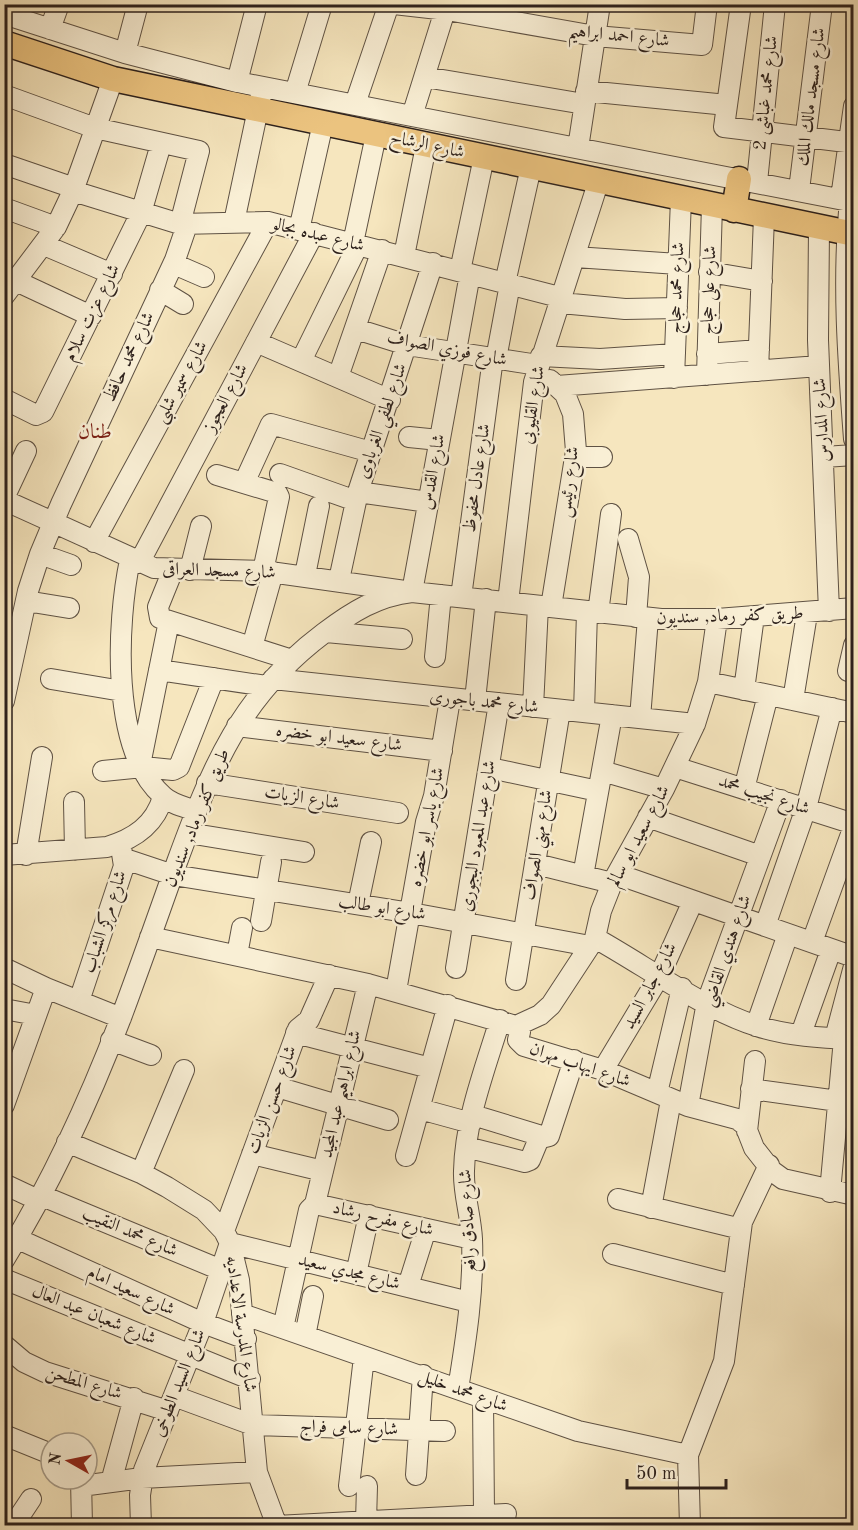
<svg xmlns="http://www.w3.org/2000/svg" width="858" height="1530" viewBox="0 0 858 1530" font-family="'Old Standard TT',Amiri,serif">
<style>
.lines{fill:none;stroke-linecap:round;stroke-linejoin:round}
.minor-casing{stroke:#5f5244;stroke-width:22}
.major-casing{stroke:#2d211c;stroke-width:27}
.minor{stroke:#f9efd5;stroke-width:20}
.major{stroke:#ebc37f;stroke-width:24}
.labels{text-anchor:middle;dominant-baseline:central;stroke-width:5;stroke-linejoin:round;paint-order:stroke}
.street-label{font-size:18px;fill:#2d211c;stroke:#f9efd5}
.quarter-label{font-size:21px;fill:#7a1f14;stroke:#f9efd5}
</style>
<rect width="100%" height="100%" fill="#f6e6be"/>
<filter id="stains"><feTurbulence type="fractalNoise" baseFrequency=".00333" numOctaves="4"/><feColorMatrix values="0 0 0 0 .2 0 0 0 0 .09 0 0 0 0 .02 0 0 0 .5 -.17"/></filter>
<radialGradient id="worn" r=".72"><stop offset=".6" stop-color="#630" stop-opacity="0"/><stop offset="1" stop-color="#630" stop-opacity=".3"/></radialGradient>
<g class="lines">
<defs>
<path id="minor" d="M394,4L447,10L595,36L702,45L707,4
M741,4L724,127L854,143
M4,14L125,53L237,82L854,202
M50,29L59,4
M125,53L138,4
M425,77L584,104
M237,82L257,4
M586,91L727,105
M295,93L322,4
M4,95L95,128L199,151L180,224
M355,104L389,4
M412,116L447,4
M578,148L600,4
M4,164L74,188
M757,182L775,4
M799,190L822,4
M73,191L180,224L268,222L563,298
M841,198L854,106
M850,201C842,280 848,360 854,439
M4,208L56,227
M234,222L261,95
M819,228L818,340L829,611
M299,230L323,123
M353,243L376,135
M44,245L112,274
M404,256L426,146
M575,257L678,264
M174,264L204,277
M460,271L484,157
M709,272L762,281
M16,281L91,316
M505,283L531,167
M160,290L183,304
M4,296L56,227L73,191L113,79
M561,303L625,309L677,308
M356,329L407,345L538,365
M256,342L390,400
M707,354L759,350
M541,356L600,359L675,354
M496,359L510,284
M301,361L358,245
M758,371L764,217
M707,375L712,205
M338,377L382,250
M674,378L681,199
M550,380L565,394L573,414L576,451L551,607
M557,386L819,366
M4,399L36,415L43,412L141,213L161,144
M409,437L439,440
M575,457H602
M824,457L854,455
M280,474L356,501
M217,475L277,493L279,497L263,571
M244,483L271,424L371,452
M358,492L428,502
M4,498L26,451
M4,500L154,568L263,571L412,592L470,274
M628,539L639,577L636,617
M94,542L268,222
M40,554L71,565
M130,560C117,621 110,750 163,796C171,804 185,807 196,811
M139,563L314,233
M173,570L158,607L160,618L292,660
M190,570L201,526
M305,575L319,506
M339,580L358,492L433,263
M461,597L493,358
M26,601L69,608
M508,602L534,382L599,180
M598,613L611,514
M326,632L402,639
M252,647L273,572
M435,657L441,595
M159,670L266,686
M848,671L854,645
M51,679L122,691
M273,679L695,724
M708,682L854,713
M744,690L754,616
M475,700L486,599
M793,700L807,614
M4,701L28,591L40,554L61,504L175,260L187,225
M533,707L538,606
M584,712L587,612
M640,718L648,618
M237,726L442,751
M141,760L169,621
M675,767L854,824
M490,768L598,791
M103,771L143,767L173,770L179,767L214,678
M602,771L664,789
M207,783L398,813
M744,789L768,695
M74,802L75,850
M648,817L760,856
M188,833L304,852
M4,855L107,847C134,839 155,825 163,797
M26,855L42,757
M125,859L173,875L411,913L590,946
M536,864L612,883
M617,874L854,957
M583,876L612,715
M358,904L371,842
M261,921L271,862
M765,926L806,808L832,708
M150,937L368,984L516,1026L520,1032L518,1040L524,1046L603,1070L688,1106L737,1119L745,1125L754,1148L772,1171L783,1179L854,1195
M595,938C644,965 705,1010 757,1026C787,1036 822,1038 854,1039
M812,942L854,826
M237,955L242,928
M4,968L46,988L121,1018
M456,968L499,703
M516,980L560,710
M396,991L426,822L434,796L450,699
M79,1001L124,866L121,847
M4,1009L36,1015
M516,1026L540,1015L551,1005L595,938L601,911L612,883L664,789L695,724L708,682L717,619
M756,1026L788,934
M296,1033L430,1068
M801,1034L831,950
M835,1038L854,966
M111,1040L151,1055
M603,1070L660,975L693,901
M277,1087L388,1120
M751,1089L838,1101
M657,1093L682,988
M4,1105L46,988
M688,1106L707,1002L781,800
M420,1109L471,1123
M473,1115L545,1137L549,1136L574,1060
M747,1131L755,1061
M67,1142L141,1173L167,1187L204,1210L224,1231L230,1243L239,1280L257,1472L277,1526
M466,1147L525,1162L530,1160L540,1136
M252,1154L323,1171
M406,1156L448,1005
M141,1173L184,1070
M4,1184L38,1200
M830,1192L844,1039
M40,1195L221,1270
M618,1199L741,1229
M315,1204L368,984
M651,1208L671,1100
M224,1231L298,1029L309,1020L329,975
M18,1239L203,1323L246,1339
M613,1254L734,1285
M4,1260C51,1184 90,1099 122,1015C141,964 159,913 177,862C212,767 240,696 324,633C352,612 377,596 412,592L661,619H717L854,608
M356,1274L369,1215
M4,1279L250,1379
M408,1286L426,1229
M242,1314L578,1431L688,1455
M283,1328L309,1210L315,1204L472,1239
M305,1336L313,1296
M4,1345L24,1362L45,1372L168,1411
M458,1389C466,1340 474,1289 472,1239C471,1216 463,1193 464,1171C465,1120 485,1069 500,1020
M174,1396L253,1425L445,1431
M483,1398L484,1515
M4,1435L51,1454
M416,1475L423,1375
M81,1479L82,1526
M111,1482L134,1398
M81,1486L142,1478L257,1472
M349,1486L364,1357
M366,1522L367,1486
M13,1526L31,1499
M141,1526L140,1495L144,1470L203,1323L230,1243L469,1302
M276,1526L506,1514
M690,1526L688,1455L724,1361L742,1222L769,1165"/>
<path id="major" d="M4,43L113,79L854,234
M734,210L739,179"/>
</defs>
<use href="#minor" class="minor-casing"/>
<use href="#major" class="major-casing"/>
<use href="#minor" class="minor"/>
<use href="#major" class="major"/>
</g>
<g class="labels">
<g class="street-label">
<text transform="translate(619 36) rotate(6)">شارع احمد ابراهيم</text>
<text transform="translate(766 93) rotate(-84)">شارع محمد غباشى 2</text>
<text transform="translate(811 97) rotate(-83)">شارع مسجد مالك الملك</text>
<text transform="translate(427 145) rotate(12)">شارع الرشاح</text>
<text transform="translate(318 235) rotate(14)">شارع عبده بجالو</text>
<text transform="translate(677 288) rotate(-88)">شارع محمد حجاج</text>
<text transform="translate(709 290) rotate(-88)">شارع على حجاج</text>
<text transform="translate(92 313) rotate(-64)">شارع عزت سلام</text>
<text transform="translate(447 349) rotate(11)">شارع فوزي الصواف</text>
<text transform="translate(129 357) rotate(-65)">شارع محمد حافظ</text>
<text transform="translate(181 382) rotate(-61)">شارع سمير شلبى</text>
<text transform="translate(226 398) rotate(-62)">شارع العجوز</text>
<text transform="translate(533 405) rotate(-81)">شارع القليوبى</text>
<text transform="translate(822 420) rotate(-93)">شارع المدارس</text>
<text transform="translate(382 421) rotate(-71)">شارع لطفي الغرباوى</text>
<text transform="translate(433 472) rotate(-80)">شارع القدس</text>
<text transform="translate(477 478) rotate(-82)">شارع عادل محفوظ</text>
<text transform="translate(569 482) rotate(-83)">شارع رئيس</text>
<text transform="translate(219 571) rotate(2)">شارع مسجد العراقى</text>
<text transform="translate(730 616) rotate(-2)">طريق كفر رماد, سنديون</text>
<text transform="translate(484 702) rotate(6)">شارع محمد باجورى</text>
<text transform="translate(339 738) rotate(7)">شارع سعيد ابو خضره</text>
<text transform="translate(764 795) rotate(18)">شارع نجيب محمد</text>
<text transform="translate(302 798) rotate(9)">شارع الزيات</text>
<text transform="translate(197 818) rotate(-68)">طريق كفر رماد, سنديون</text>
<text transform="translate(427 827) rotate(-79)">شارع ياسر ابو خضره</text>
<text transform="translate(478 836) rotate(-81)">شارع عبد المعبود البجورى</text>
<text transform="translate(639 836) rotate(-62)">شارع سعيد ابو سالم</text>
<text transform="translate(538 845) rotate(-81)">شارع مهني الصواف</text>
<text transform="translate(382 908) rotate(9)">شارع ابو طالب</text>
<text transform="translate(105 922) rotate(-72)">شارع مركز الشباب</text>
<text transform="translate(727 951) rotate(-71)">شارع هندي القاضي</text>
<text transform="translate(650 986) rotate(-62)">شارع جابر السيد</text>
<text transform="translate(580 1065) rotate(19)">شارع ايهاب مهران</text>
<text transform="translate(341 1094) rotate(-77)">شارع ابراهيم عبد المجيد</text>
<text transform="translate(272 1100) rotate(-70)">شارع حسن الزيات</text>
<text transform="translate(383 1219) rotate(13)">شارع مفرح رشاد</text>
<text transform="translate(468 1221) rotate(-93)">شارع صادق رافع</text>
<text transform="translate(130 1232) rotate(23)">شارع محمد النقيب</text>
<text transform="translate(349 1272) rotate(14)">شارع مجدي سعيد</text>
<text transform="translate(131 1291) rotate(25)">شارع سعيد امام</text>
<text transform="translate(94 1315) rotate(22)">شارع شعبان عبد العال</text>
<text transform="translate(241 1324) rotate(82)">شارع المدرسة الاعداديه</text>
<text transform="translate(84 1383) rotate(17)">شارع المطحن</text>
<text transform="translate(179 1383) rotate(-68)">شارع السيد الطوخى</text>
<text transform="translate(463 1391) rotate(20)">شارع محمد خليل</text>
<text transform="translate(349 1428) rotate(2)">شارع سامى فراج</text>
</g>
<g class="quarter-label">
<text x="95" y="432">طنان</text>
</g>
</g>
<rect width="858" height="1530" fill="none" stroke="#f6e6be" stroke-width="24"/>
<rect x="6" y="6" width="846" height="1518" fill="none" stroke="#2d211c" stroke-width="3"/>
<rect x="12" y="12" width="834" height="1506" fill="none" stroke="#2d211c" stroke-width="1.5"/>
<g transform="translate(69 1461) rotate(279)"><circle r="28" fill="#f9efd5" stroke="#a79d8b" stroke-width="1.5"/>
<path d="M0-4.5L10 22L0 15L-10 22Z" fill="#8f2418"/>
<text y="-9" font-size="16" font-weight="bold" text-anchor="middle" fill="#2d211c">N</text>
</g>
<path d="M627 1479v9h99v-9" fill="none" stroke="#2d211c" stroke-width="3"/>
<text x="636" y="1479" font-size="18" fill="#2d211c" stroke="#f9efd5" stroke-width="4.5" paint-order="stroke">50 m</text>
<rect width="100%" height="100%" filter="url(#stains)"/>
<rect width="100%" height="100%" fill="url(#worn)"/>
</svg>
